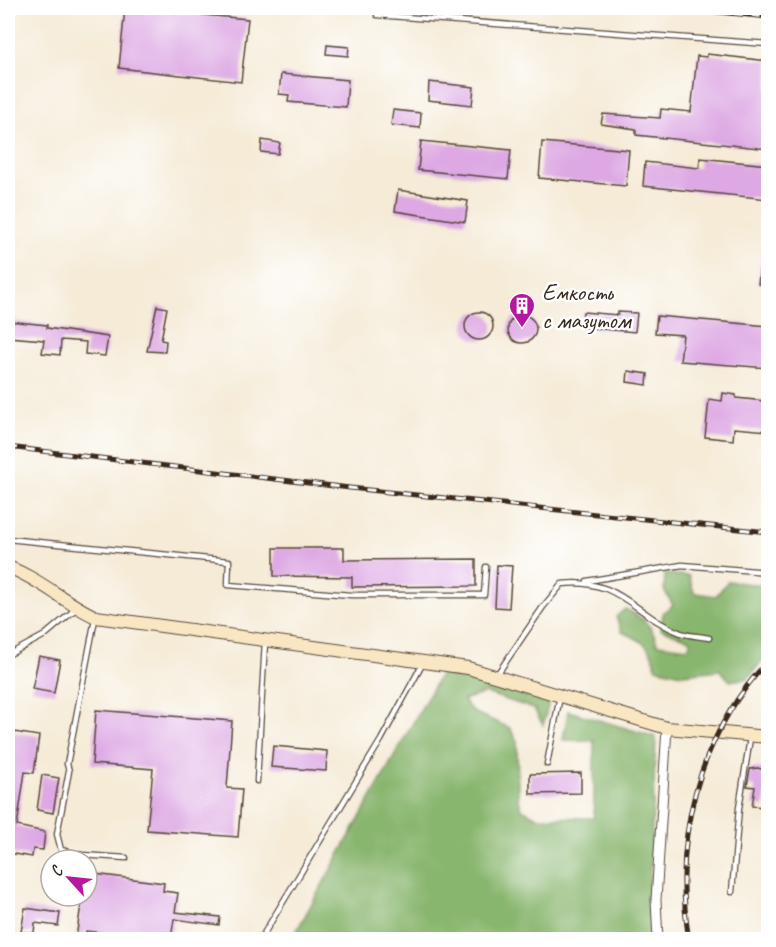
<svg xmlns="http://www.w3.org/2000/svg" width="776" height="947" viewBox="0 0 776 947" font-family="Caveat,sans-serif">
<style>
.forest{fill:#89b66e;stroke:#627046;stroke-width:1.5}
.building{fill:#dda8e3}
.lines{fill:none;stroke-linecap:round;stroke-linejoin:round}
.lane-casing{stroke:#57473a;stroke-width:7}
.street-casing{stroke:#57473a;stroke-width:11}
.secondary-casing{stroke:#57473a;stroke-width:14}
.lane{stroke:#fff;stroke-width:4.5}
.street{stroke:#fff;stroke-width:9}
.secondary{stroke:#f9e7c3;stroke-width:12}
.rail-casing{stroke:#3b2a1e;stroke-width:5}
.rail{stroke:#fff;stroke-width:3;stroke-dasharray:9;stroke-linecap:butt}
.labels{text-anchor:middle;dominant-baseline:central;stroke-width:5;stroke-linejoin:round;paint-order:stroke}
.poi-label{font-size:24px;fill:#3b2a1e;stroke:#fff;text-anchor:start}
</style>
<rect width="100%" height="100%" fill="#fff"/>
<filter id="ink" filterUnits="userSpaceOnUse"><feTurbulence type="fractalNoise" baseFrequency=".0167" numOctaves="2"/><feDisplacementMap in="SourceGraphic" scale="12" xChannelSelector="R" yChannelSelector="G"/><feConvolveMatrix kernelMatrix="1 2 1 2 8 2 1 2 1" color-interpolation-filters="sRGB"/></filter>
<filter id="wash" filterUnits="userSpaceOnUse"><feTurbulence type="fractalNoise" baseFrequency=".008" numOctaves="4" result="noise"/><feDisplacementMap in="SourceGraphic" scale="24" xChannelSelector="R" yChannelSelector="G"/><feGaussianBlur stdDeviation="1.35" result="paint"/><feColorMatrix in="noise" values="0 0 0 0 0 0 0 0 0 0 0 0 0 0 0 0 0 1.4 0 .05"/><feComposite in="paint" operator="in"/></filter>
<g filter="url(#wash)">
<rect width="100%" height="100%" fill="#f5ebd7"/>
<path class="forest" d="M665,574L689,576L694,593L716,596L728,581L766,586L768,654L748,678L730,681L720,670L682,674L656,668C652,646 642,640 622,632L616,617L625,609C641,616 654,627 657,644L688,648L691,640L661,629L663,613L673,605L664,590Z
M441,673L460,679L514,688L549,702L543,725L534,709L486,693L463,700L473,712L510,728L517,741L518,798L522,809L537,817L594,818V741L563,740L568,711L656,737L649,898L651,939H292Z"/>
<g id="blocks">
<path class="building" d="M125,8L248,19L241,82L119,68Z
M327,45L349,47L348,56L326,54Z
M707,54L768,61V149L636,135V129L601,124L603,114L660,118L661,109L691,112L697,56L707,57Z
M281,74L348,80L346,107L288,102L289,95L279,94Z
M429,82L474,87L472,105L428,100Z
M393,110L421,113L420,128L391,125Z
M262,140L280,143L278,154L261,152Z
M421,141L511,150L508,179L418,170Z
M542,142L629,150L626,186L539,178Z
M700,158L768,165V199L643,186L645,162L699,168Z
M398,190L468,201L465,222L395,211Z
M763,241L768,242V286L758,284Z
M157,306L167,308L161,340L166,341L165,352L147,351Z
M583,312L618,315V312L637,313L635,332L581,327Z
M465 326a14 14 0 1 1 28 0a14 14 0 1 1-28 0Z
M508 329a14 14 0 1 1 28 0a14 14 0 1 1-28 0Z
M657,316L768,326V368L680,361L683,335L655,333Z
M8,321L47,325V328L108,337L105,356L85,354L86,342L61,340L60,355L42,353L44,340L8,337Z
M628,371L648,374L647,385L627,382Z
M723,393L736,395V398L765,401L764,413H768V431L734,428L733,440L705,437L709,399L722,401Z
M274,548H344V560L476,559V586L352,587V577L274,576Z
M497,565L512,566L509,608L495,607Z
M39,656L60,660L54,693L32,689Z
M96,710L232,721L227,788L242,789L238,837L147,830L153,769L92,764Z
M8,731L39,736L34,773L25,772L17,826L45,832L43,850L33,849L32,857L8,853Z
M273,746L327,751L326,771L271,767Z
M757,768L768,770L764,807L752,806L755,787L747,786L750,769Z
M581,773V793L530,794V774Z
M42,775L59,778L53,813L37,810Z
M87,873L164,883L163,891L178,893L175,912L220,917L219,925L174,919L171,939L86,931L85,939L76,938L81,905L72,903L73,896H87Z
M25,908L60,913L58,926L35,923L34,933L21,932Z"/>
</g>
</g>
<g filter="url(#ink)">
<use href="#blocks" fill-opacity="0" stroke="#57473a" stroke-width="1.5"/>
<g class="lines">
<defs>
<path id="lane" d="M377,15L768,44
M8,539L229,561L228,585L351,595H484L486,567
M587,581L682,565L768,572
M95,619L67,764L69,771L57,834L61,850L82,855L126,858
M8,655L45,635L77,608
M496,676L543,607L562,584C620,577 635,616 681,633C689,636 700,636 709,638
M547,764L560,696
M257,781L265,642
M732,892L739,808L750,738
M260,940L381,740L423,663"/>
<path id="street" d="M658,940L656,900L667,728"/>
<path id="secondary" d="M8,567C40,579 65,603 96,617L468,668L667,728L768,737"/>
</defs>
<use href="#lane" class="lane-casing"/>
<use href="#street" class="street-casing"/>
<use href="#secondary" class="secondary-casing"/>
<use href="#lane" class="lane"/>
<use href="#street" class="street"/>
<use href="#secondary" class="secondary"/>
<defs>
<path id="rail" d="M680,8L768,17
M8,447L350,488L768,532
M689,940C672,839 698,736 768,661"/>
</defs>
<use href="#rail" class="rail-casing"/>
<use href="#rail" class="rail"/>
</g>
</g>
<defs>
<symbol id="building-pin" viewBox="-11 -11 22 30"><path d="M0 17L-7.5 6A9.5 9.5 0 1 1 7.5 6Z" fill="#b5179e" stroke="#fff"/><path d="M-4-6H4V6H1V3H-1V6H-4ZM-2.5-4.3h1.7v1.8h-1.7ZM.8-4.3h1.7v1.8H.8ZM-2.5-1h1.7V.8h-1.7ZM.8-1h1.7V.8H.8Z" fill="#fff"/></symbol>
</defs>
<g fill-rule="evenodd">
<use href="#building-pin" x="507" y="291" width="30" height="40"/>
</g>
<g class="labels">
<g class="poi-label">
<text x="542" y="292">Емкость<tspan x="542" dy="28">с мазутом</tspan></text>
</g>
</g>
<rect width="776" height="947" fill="none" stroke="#fff" stroke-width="30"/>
<g transform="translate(69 878) rotate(297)"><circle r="28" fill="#ffffff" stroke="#b1aaa5" stroke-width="1.5"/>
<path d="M0-4.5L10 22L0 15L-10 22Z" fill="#b5179e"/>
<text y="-9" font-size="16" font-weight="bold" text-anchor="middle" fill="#3b2a1e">С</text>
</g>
</svg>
